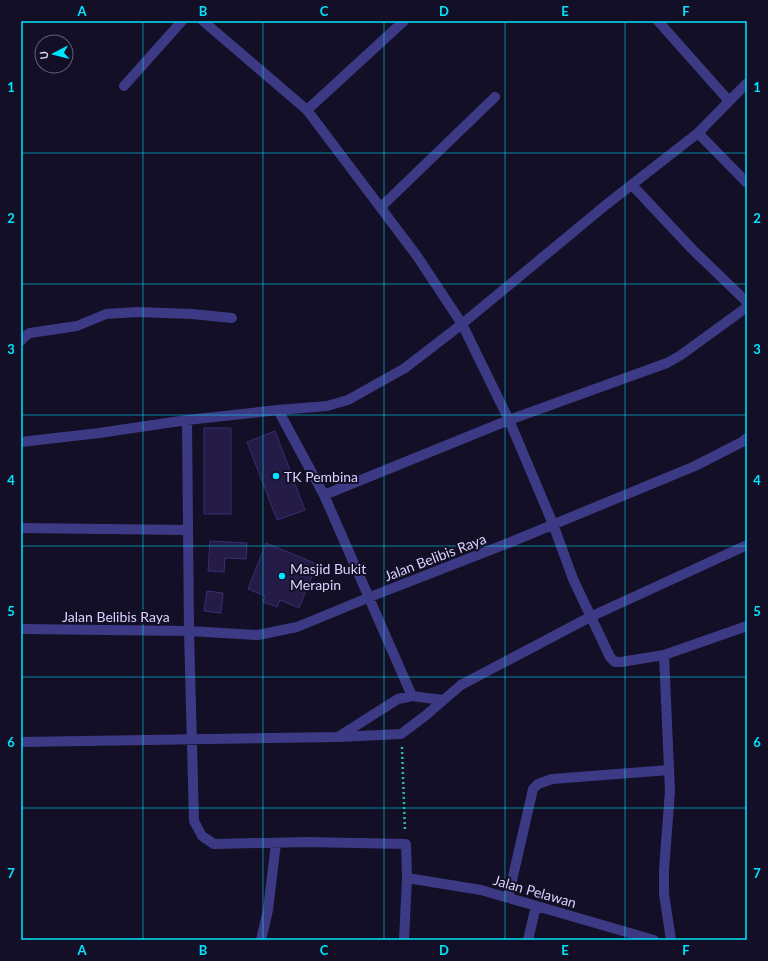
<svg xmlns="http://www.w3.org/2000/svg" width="768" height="961" viewBox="0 0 768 961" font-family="Lato,sans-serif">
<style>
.building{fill:#241b47;stroke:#3b2d73}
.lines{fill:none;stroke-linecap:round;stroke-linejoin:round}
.path{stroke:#2fb8b0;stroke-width:2.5;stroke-dasharray:2 3;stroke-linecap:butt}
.street{stroke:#3d3a85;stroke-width:10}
.grid{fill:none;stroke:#00e5ff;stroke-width:1;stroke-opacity:0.55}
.poi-dot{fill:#00e5ff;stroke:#130f26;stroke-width:1.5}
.labels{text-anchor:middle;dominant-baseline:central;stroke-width:4;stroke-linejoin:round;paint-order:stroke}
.poi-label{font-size:14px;fill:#d9d4ff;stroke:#130f26;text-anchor:start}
.street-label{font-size:14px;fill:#d9d4ff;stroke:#130f26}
.neatline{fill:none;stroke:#00e5ff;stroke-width:1.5}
.grid-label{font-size:13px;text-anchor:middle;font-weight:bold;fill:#00e5ff}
</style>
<rect width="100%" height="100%" fill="#130f26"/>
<path class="building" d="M204,428H231V514H204Z
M275,431L305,510L277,520L247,442Z
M210,541L247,543L246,559L225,558L224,572L208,571Z
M266,543L317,564L299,608L280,600L277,607L263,602L265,596L248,589Z
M207,591L223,593L221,613L204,611Z"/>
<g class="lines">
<path class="path" d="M402,747L405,832"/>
<path class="street" d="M203,21L307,110L417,256L462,324L509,420L553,524L573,579L610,657L615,662H621L664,655L670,791L664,870V894L671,940
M658,21L729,101
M124,86L182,21
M307,110L404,21
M698,133L747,183
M632,185L693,250L747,302
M381,207L495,97
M21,341L24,337L30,333L77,326L106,314L137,312L192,314L232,318
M278,410L324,495L412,696
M187,420L189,631L194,821L202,836L214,844L307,842L406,844L407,878L404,940
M21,442L99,433L187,420L278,410L327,406L348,400L405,368L462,324L607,204L698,133L747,83
M324,495L509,420L667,363L681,355L747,307
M21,528L188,530
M21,629L189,631L258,635L297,627L370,597L511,542L695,466L742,442L747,438
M664,655L747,626
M338,737L398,699L412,696L442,700
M21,742L338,737L401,734L425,716L461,685L590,617L747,545
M407,878L481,890L654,940
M508,898L533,789L538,784L552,779L669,770
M261,940L268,910L276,843
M528,940L536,906"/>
</g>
<path class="grid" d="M143,21V940M263,21V940M384,21V940M505,21V940M625,21V940M21,153H747M21,284H747M21,415H747M21,546H747M21,677H747M21,808H747"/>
<g class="poi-dot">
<circle cx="276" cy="476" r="4"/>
<circle cx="282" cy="576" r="4"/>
</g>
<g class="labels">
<g class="poi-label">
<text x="284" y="476">TK Pembina</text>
<text x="290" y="568">Masjid Bukit<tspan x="290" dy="16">Merapin</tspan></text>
</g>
<g class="street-label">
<text transform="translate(435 557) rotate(-21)">Jalan Belibis Raya</text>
<text x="116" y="616">Jalan Belibis Raya</text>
<text transform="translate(535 891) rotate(16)">Jalan Pelawan</text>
</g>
</g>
<rect width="768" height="961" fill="none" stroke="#130f26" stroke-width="44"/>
<g transform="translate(54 54) rotate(263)"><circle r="19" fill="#130f26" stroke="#625e7d"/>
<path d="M0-3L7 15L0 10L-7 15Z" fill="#00e5ff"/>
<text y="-6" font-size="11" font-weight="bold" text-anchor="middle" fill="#d9d4ff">U</text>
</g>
<rect x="22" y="22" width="724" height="917" class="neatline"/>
<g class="grid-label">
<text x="82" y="16">A</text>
<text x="203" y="16">B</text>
<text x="324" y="16">C</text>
<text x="444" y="16">D</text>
<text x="565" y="16">E</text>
<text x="686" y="16">F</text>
<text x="11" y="92">1</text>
<text x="757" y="92">1</text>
<text x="11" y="223">2</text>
<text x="757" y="223">2</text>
<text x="11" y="354">3</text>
<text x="757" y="354">3</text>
<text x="11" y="485">4</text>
<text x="757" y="485">4</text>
<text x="11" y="616">5</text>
<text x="757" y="616">5</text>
<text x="11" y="747">6</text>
<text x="757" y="747">6</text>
<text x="11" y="878">7</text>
<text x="757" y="878">7</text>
<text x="82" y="955">A</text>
<text x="203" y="955">B</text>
<text x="324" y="955">C</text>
<text x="444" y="955">D</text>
<text x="565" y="955">E</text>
<text x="686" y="955">F</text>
</g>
</svg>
